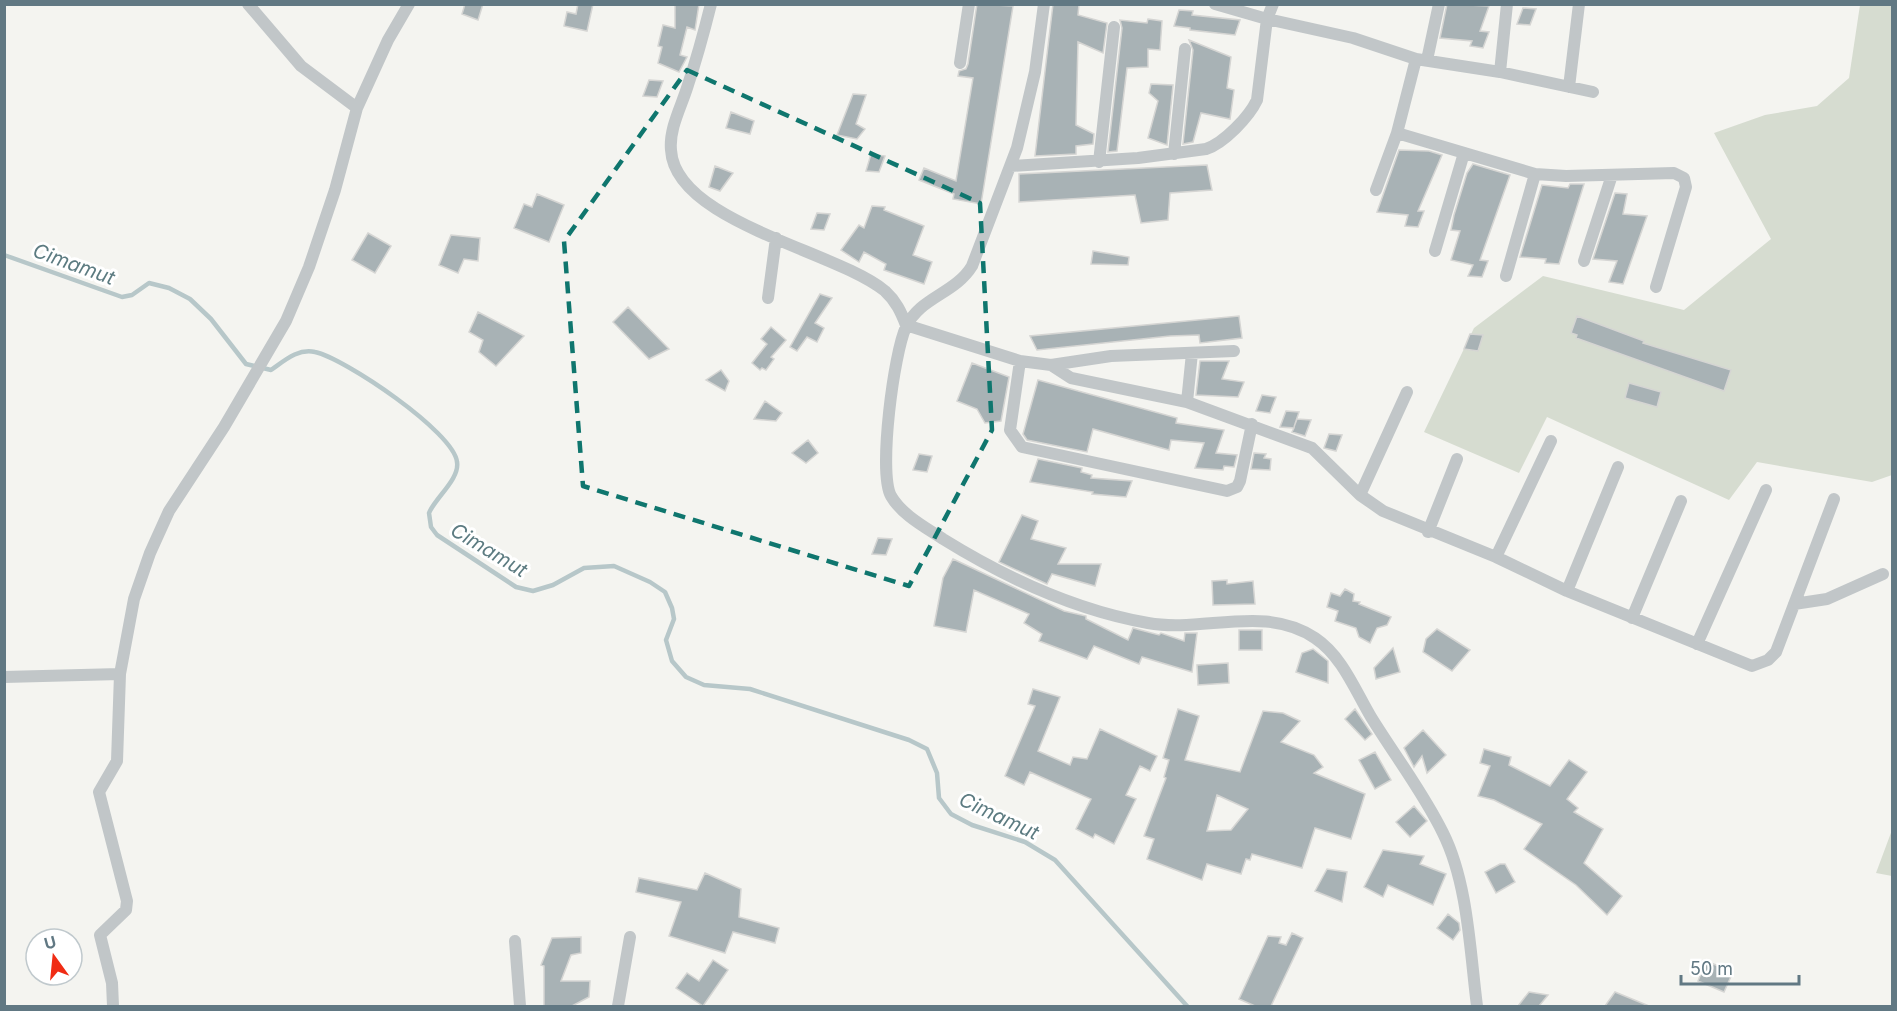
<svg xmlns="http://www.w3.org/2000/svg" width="1897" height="1011" viewBox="0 0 1897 1011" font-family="Inter,sans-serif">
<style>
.green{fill:#d6dcd0}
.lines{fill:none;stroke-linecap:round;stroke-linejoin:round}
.stream{stroke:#b7c7c9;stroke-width:4.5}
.building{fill:#a8b2b5;stroke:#d5d5d3;stroke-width:1.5;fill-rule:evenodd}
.street{stroke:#c1c6c8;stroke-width:12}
.marked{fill:none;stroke:#0f766e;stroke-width:4.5;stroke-dasharray:12 8;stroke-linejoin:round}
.labels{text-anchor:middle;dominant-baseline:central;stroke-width:6;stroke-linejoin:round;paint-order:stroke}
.water-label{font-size:20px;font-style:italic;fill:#5c7b81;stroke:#fff}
</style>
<rect width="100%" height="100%" fill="#f4f4f0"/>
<path class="green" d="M1860,5H1892V475L1872,482L1757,462L1729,500L1547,417L1519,473L1424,432L1474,328L1543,276L1684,310L1771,239L1714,133L1765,115L1817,106L1849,78Z
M1892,830V876L1876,873Z"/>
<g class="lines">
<path class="stream" d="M4,255L122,297L132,295L149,283L169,288L190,299L211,319L246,364L271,370C284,361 298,348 315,352C344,358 454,432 457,462C460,479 435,498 429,513L431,527L437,535L516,587L533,591L553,585L584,568L614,566L650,582L665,592L672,608L674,619L666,640L672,661L686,677L704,685L750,689L909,740L927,749L937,773L939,798L951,814L972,825L1025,842L1055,860L1187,1006"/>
</g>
<path class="building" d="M465,4H483L478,20L462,14Z
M578,4H593L587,31L564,26L567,12L576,14Z
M675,4H699L695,30L687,27L680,55L687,57L679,72L658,63L662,47L658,46L663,25L675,28Z
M977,4L1013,6L981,204L953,199L954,194L919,180L924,168L956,181L973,78L958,76L959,71L966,69L968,64Z
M1053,4H1079L1078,15L1107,23L1103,53L1078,42L1076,125L1094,134L1093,144L1076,146V154L1035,156Z
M1447,4L1489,6L1480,31L1489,32L1483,48L1470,46L1472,41L1440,38Z
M1523,8L1536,9L1530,25L1517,24Z
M1179,10L1193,11L1192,15L1240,20L1235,35L1190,30V28L1174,26Z
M1148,19L1162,21L1160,50L1148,49V67L1127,68L1117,151L1108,152L1122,28L1120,20L1147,23Z
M1189,40L1231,57L1227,88L1234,90L1230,119L1201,113L1193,142L1183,144L1193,50Z
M649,80L663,81L657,97L643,96Z
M1151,84L1173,85L1167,145L1148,138L1158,101L1149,93Z
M853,94L866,95L856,124L865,129L857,139L837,135Z
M731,112L754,121L750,134L726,128Z
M1399,150L1429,151L1442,155L1418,211H1424L1418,227L1405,226L1408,215L1377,212Z
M871,154L885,156L879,172L866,171Z
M1473,164L1510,175L1480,260L1488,261L1482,277L1468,276L1473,265L1451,260L1460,231L1451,230L1454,215L1467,173Z
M1207,165L1212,190L1170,193L1168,220L1141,223L1135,195L1019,202V174Z
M715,166L733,173L720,191L709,187Z
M1570,184H1584L1559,264L1545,263L1546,259L1520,257L1542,185L1568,188Z
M1615,193L1627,194L1623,214L1647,216L1623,284L1609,282L1617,261L1593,259Z
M537,194L564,205L549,242L514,228L524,204L532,207Z
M872,206L885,207L884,210L924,226L913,255L932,262L924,284L884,270L886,264L864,252L859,262L841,250L859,225L864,228Z
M817,213L830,214L824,230L811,229Z
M368,233L391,246L375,273L352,260Z
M451,235L480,238L478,261L464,259L458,273L439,265Z
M1093,251L1129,257L1128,265L1091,264Z
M820,294L832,298L815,323L824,328L817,342L807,337L797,351L790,347Z
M628,307L669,349L649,359L613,322Z
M478,312L524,336L496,366L479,352L483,340L469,332Z
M1239,316L1242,338L1200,343L1199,335L1170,336L1037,350L1030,336Z
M1577,316L1644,341L1643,343L1731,370L1724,391L1576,338L1577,335L1571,333Z
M771,327L786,340L771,357L774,359L766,370L762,368L760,370L752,363L767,344L761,339Z
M1470,334L1483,335L1478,351L1464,349Z
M1200,361H1229L1222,379L1244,382L1238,397L1196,395Z
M972,363L1009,377L1001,421L985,423L977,409L957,401Z
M721,370L729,381L725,391L706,380Z
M1038,380L1177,418L1176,423L1224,430L1216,453L1237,455L1234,467L1224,466L1223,470L1195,468L1204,443L1171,440L1169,450L1093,429L1087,452L1027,440L1023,434Z
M1629,383L1661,392L1657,407L1625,398Z
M1262,395L1276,397L1270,413L1256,411Z
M765,401L782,413L776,421L754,419Z
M1286,411L1299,412L1294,427L1297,419L1311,420L1305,436L1292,432L1294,428L1280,427Z
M1329,434L1342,435L1336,451L1324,448Z
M808,440L818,453L806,463L792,453Z
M1254,453L1266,454L1264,458L1271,459L1270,470L1251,469Z
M919,454L932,456L927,472L913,470Z
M1038,459L1082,468L1081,472L1092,475L1091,478L1132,481L1126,497L1092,494L1093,492L1030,482Z
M1022,515L1038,521L1031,539L1066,548L1058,564H1101L1095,586L1052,574L1047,584L999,562Z
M878,538L892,539L886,555L872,554Z
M953,559L1064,611L1086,616V619L1128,640L1133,628L1159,635L1161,633L1184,641L1185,633H1197L1192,672L1142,657L1139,664L1094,646L1087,659L1039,641L1042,634L1024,623L1029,614L974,590L966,632L934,626L943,578Z
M1227,580V584L1253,581L1255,604L1213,605L1212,581Z
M1345,589L1354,594L1353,601L1360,602L1359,604L1391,617L1387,625L1377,628L1370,643L1359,637L1356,628L1335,621L1338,611L1327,607L1331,593L1340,596Z
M1437,629L1470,650L1452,671L1423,652L1426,639Z
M1239,630H1262V650H1239Z
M1393,648L1400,672L1376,679L1374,668Z
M1313,649L1328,661V683L1296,672L1302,653Z
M1228,663L1229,683L1198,685L1197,665Z
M1033,689L1060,697L1038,751L1070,765L1073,757L1087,759L1100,729L1157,756L1150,771L1140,766L1126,795L1136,799L1114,844L1095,834L1093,838L1076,829L1091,799L1030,772L1024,785L1005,776L1035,706L1028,704Z
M1178,709L1199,716L1185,760L1240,772L1263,711L1283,713L1300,721L1281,742L1314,755L1323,767L1314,773L1365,794L1351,839L1315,828L1302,868L1252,854L1250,860L1246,859L1241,874L1207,864L1202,880L1147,859L1154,839L1144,836L1166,778L1164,777L1169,760L1163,758ZM1217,795L1248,809L1231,830L1207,831Z
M1355,709L1372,734L1365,740L1345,719Z
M1423,730L1446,755L1427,773L1422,756L1414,767L1404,748Z
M1484,749L1511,757L1509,765L1550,786L1569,760L1587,772L1567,799L1578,808L1574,812L1603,829L1584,863L1622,896L1607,915L1576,885L1524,849L1542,824L1494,800L1478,796L1490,766L1480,763Z
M1375,752L1391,780L1375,789L1359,760Z
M1414,806L1427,821L1410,837L1396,822Z
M1383,850L1424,856L1420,864L1446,874L1433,905L1388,885L1383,897L1364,887Z
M1500,864H1505L1515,882L1496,893L1485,872Z
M1327,869L1347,872L1342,902L1315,891Z
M705,873L741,889L739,917L779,928L775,943L733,932L725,953L669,936L681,902L636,892L639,878L697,890Z
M1448,914L1459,923L1460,930L1453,940L1437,928Z
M1292,933L1303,938L1271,1006H1255L1239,999L1268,936L1281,937L1279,943L1286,945Z
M581,937V953L571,955L561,981H590L589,997L572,1006H544V966L541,965L552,938Z
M713,960L728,970L703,1006L676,988L687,973L699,981Z
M1706,961L1733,972L1724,992L1698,981Z
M1529,992L1548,995L1539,1006H1518Z
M1615,992L1649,1006H1605Z"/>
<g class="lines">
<path class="street" d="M248,4L301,66L357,108
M711,4C704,32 696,61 687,88C681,107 669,129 671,150C675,222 837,251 885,291C896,301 901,312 906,325L1020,361L1051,365L1111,356L1234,351
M1044,4L1035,72L1017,148L972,266C955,294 920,297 906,327C894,352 878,472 891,496C902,515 925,527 943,539C1006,578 1074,610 1148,623C1203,633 1265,604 1315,638C1342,656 1355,690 1371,717C1395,756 1423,792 1443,833C1468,883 1470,952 1477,1006
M1215,4L1267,19L1353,38L1416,59L1500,72L1593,92
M1416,59L1397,133L1535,174L1566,176L1674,173L1684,178L1686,187L1656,287
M1427,60L1439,4
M960,63L969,4
M1500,72L1507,4
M1569,87L1579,4
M1174,154L1185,49
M1099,162L1114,27
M1011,166L1138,158L1206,149C1224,143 1249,117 1257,100L1267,19L1273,4
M1376,190L1397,133
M1435,251L1464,153
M1584,261L1612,175
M1506,276L1535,174
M768,298L776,238
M1020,361L1010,430L1022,447L1227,491L1237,487L1240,481L1252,424
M1051,365L1071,378L1187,402L1312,448L1360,495L1383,511L1496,557L1567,591L1752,666L1768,660L1776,652L1834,499
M1187,402L1192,353
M1360,495L1407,392
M1428,532L1457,459
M1496,557L1551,441
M1567,591L1618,467
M1794,604L1827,599L1883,574
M1632,618L1681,501
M1697,644L1766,490
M4,677L120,674
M515,941L520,1006
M113,1006L112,983L100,935L126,910L127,901L99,792L117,761L120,674L134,599L150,553L169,511L224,427L286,321L309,267L335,190L357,108L388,40L409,4
M618,1006L630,937"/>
</g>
<path class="marked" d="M687,70L980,203L992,430L909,586L583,486L564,241Z"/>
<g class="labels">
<g class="water-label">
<text transform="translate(74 264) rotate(20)">Cimamut</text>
<text transform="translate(489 550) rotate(31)">Cimamut</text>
<text transform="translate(999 816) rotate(25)">Cimamut</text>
</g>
</g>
<rect width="1897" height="1011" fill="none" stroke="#617883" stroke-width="12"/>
<g transform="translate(54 957) rotate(345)"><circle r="28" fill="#ffffff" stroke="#c0c9cd" stroke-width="1.5"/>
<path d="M0-4.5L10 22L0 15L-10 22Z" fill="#f02c14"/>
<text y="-9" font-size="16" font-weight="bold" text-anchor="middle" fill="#617883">U</text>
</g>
<path d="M1681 975v9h118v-9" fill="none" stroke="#617883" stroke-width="3"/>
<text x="1690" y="975" font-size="18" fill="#617883" stroke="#ffffff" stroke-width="4.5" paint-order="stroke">50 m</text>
</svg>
